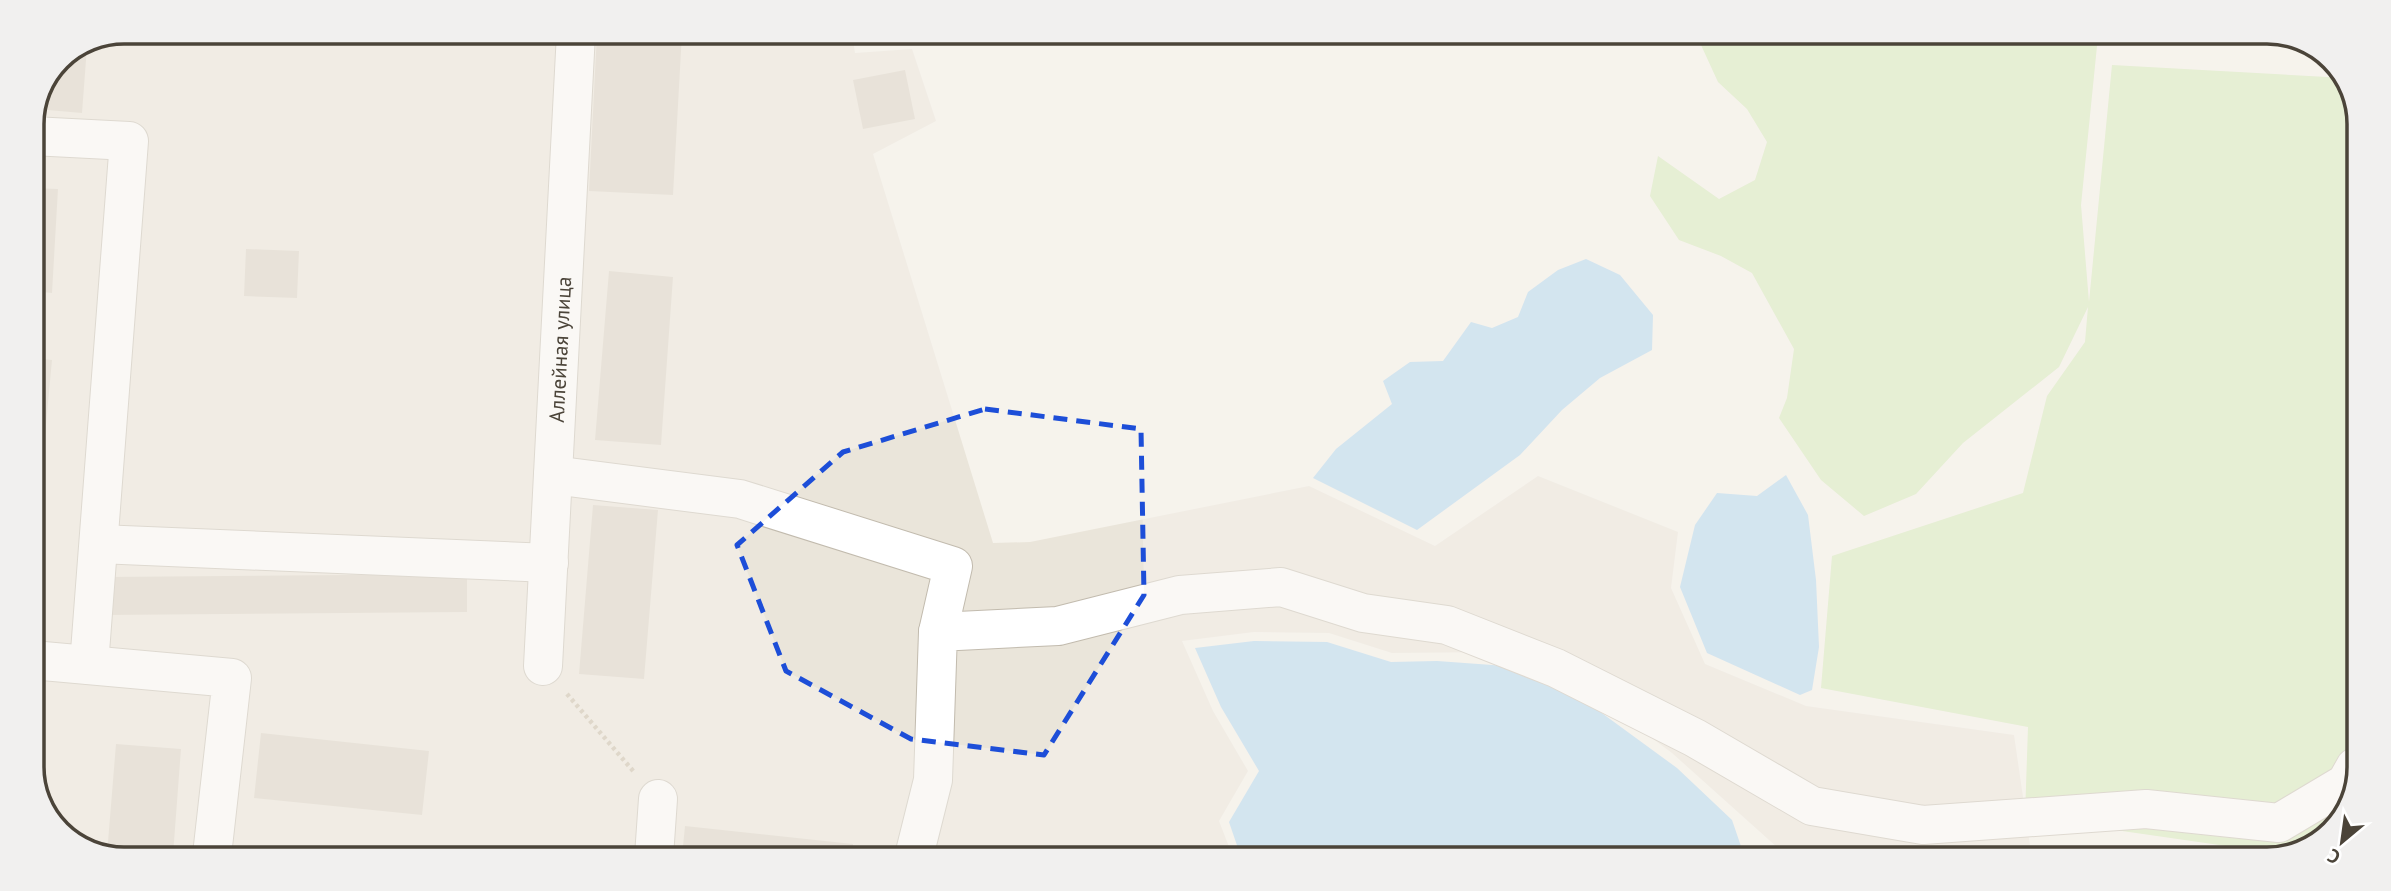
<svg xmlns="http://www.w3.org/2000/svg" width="2391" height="891" viewBox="0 0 2391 891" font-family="'PT Sans',sans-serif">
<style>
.residential{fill:#eae5da}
.green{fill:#d2eab5}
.water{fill:#a9d4f2}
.building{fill:#d8cfc1}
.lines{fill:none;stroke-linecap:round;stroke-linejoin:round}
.minor-casing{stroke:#c2bbae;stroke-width:40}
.path{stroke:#c4b79f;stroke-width:4.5;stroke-dasharray:3.5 3.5;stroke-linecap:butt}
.minor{stroke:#fff;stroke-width:38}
.marked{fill:none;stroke:#1d4ed8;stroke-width:5;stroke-dasharray:14 9;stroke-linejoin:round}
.labels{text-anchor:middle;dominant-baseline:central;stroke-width:7;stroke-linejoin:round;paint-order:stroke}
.street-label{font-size:21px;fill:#4b4439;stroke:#fff}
.rim{fill:none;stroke:#4b4439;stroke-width:3.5}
</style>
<rect width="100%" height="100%" fill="#f6f3ec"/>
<path class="residential" d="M124,32L852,33L855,53L912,49L936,121L873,154L993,543L1030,542L1309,486L1435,546L1538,476L1678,532L1671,588L1705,664L1806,706L2014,735L2032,859L1776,858L1778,848L1672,753L1583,687L1495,652L1392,653L1329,633L1254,632L1182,641L1213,711L1248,771L1219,821L1233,857L94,854L50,823L32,773V118L59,58Z"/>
<path class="green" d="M1701,35L2098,36L2081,205L2089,302L2112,65L2345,78L2359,118L2354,797L2323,841L2263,859L2261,851L2025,817L2028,727L1821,688L1832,556L2023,493L2047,396L2085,342L2088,307L2059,367L1963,443L1916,494L1864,516L1821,480L1779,418L1787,398L1794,349L1752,273L1721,256L1679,240L1650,196L1658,156L1719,199L1755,180L1767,142L1747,109L1718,82L1701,45Z"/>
<path class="water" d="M1586,259L1620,275L1653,315L1652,350L1600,378L1562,410L1520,455L1417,530L1313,478L1336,449L1392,404L1383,381L1410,362L1443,361L1471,322L1492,328L1518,317L1528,292L1558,270Z
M1786,475L1808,515L1816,580L1819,647L1812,690L1800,695L1707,653L1680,587L1695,525L1717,493L1757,496Z
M1254,641L1327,642L1391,662L1437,661L1506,666L1573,692L1677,768L1732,820L1745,858L1241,857L1229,822L1259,771L1221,707L1195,648Z"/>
<path class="building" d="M420,32H495L494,42L420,34Z
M597,33H682L673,195L589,191Z
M87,47L82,113L36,109L59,58Z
M905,70L915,119L863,129L853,80Z
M32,188L58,189L52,293L32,291Z
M246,249L299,251L297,298L244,296Z
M609,271L673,277L661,445L595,440Z
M32,358L52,360L43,456L32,455Z
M593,505L658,510L644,679L579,674Z
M467,574V612L106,615L105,577Z
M261,733L429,751L422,815L254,798Z
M116,744L181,749L173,855L107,854Z
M685,826L853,844L852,856H682Z"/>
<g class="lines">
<defs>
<g id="minor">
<path d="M32,136L129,141L89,665"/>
<path d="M553,475L740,499L953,566L938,632"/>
<path d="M99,544L549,563"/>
<path d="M32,660L232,678L212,855"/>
<path id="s1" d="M543,666L576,33"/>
<path d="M654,856L658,799"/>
<path d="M914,856L933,780L938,632L1058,626L1180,595L1281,587L1363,613L1447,625L1556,668L1695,738L1812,806L1923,825L2146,809L2279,823L2346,783L2355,767"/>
</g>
</defs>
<use href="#minor" class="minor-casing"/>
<path class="path" d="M567,694L634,772"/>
<use href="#minor" class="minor"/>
</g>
<path d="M0 0H2391V891H0ZM985,409L1141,429L1144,595L1044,755L911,739L786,671L737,545L843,452Z" fill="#f6f3ec" fill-opacity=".55" fill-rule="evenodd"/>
<path class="marked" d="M985,409L1141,429L1144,595L1044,755L911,739L786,671L737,545L843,452Z"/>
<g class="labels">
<g class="street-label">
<text stroke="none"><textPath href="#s1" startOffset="317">Аллейная улица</textPath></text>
</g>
</g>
<path d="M0 0H2391V891H0ZM124 44H2267A80 80 0 0 1 2347 124V767A80 80 0 0 1 2267 847H124A80 80 0 0 1 44 767V124A80 80 0 0 1 124 44Z" fill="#f1f0ef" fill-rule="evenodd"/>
<path class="rim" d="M124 44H2267A80 80 0 0 1 2347 124V767A80 80 0 0 1 2267 847H124A80 80 0 0 1 44 767V124A80 80 0 0 1 124 44Z"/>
<g transform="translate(2342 842) rotate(209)" stroke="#ffffff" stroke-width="5" paint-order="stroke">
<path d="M0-5L12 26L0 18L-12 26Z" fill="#4b4439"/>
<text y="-10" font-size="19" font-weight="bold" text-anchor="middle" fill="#4b4439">С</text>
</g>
</svg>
